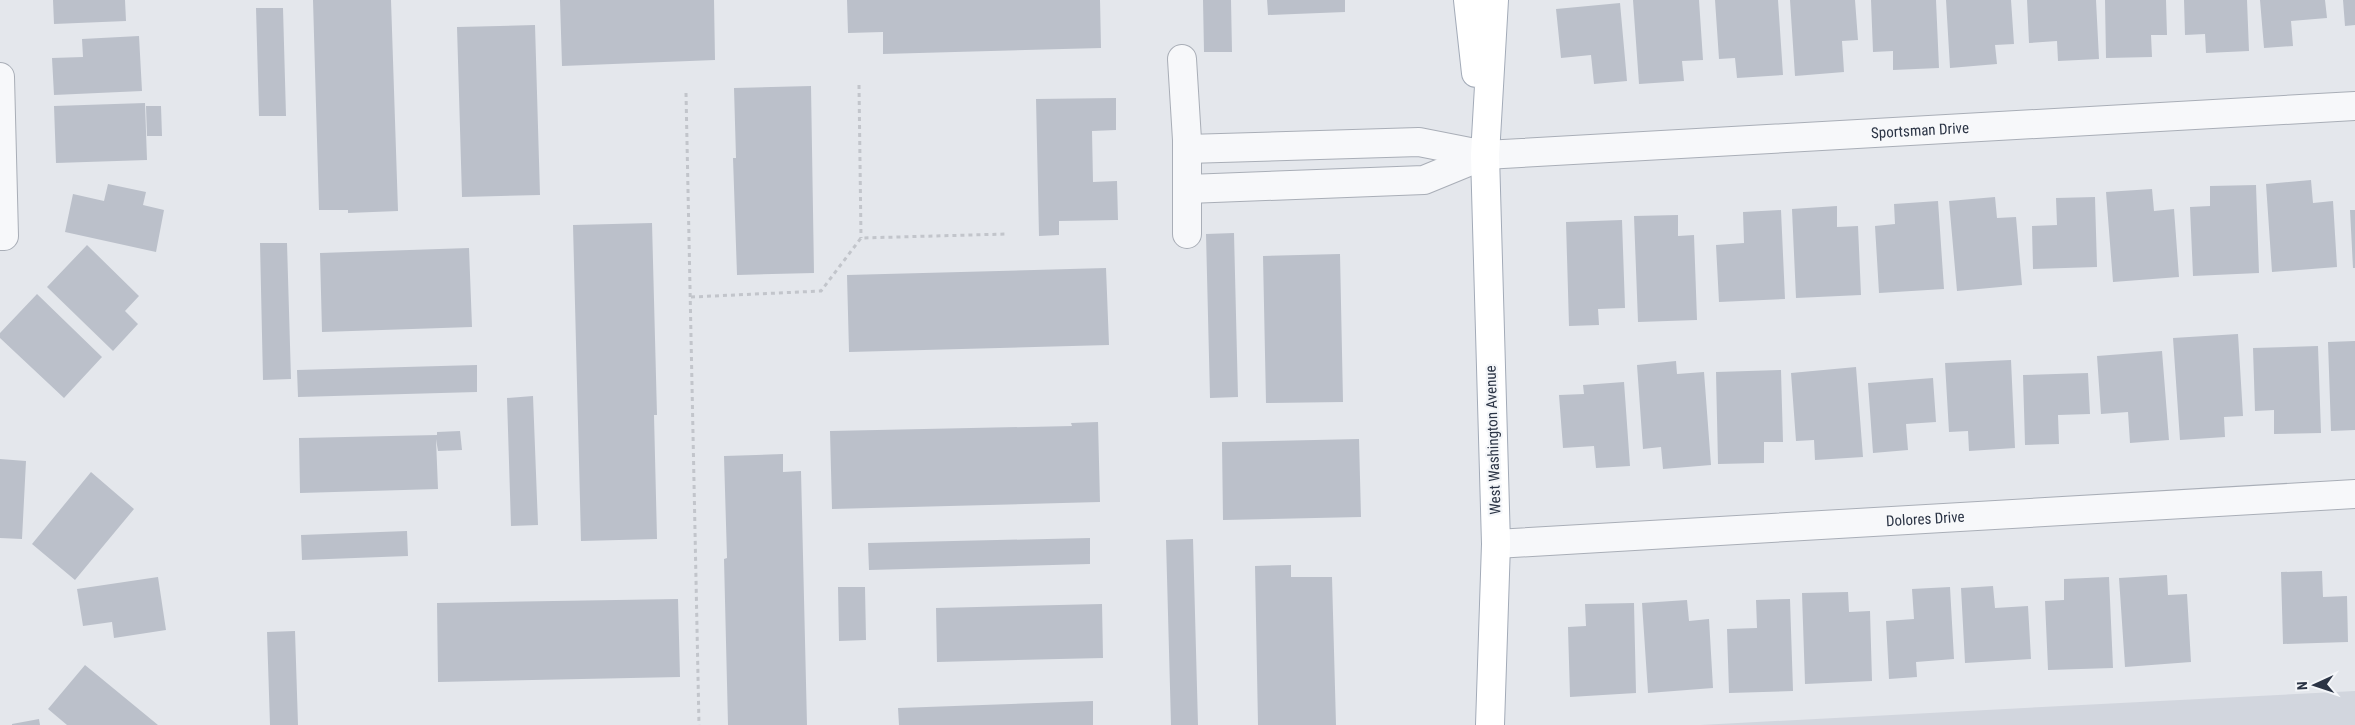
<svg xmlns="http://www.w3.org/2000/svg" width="2355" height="725" viewBox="0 0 2355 725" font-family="'Roboto Condensed',sans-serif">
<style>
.built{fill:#d2d6de}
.building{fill:#bbc0ca}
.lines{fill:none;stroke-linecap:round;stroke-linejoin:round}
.minor-casing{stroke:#a9aeb7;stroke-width:30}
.major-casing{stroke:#a3abb8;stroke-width:30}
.path{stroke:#c2c5cb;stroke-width:3;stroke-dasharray:4 4;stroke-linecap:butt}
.minor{stroke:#f7f8fa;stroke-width:28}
.major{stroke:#fff;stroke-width:28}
.labels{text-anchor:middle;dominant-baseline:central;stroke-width:4.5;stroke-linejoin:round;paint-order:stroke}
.street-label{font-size:15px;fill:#2b3445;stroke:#f4f6f9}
</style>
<rect width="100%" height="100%" fill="#e4e7ec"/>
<path class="built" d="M2355,691V725H1700L2042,707Z"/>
<path class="building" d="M53,0H125L126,21L54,24Z
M313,0H391L398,211L348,213V210H319Z
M560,0H714L715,60L562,66Z
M847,0H1100L1101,48L883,54V32L848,33Z
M1203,0H1231L1232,52H1204Z
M1267,0H1345V12L1268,15Z
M1633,0H1699L1703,60L1682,61L1684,81L1639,84Z
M1715,0H1778L1783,75L1737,78L1735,58L1719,59Z
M1790,0H1855L1858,40L1842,41L1844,72L1795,76Z
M1871,0H1936L1939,68L1893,70V51L1873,52Z
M1946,0H2011L2014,44L1995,45L1997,64L1950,68Z
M2027,0H2096L2099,59L2058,61L2057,41L2029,43Z
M2105,0H2166L2167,35H2151L2152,57L2106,58Z
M2184,0H2247L2249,51L2206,53L2205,34L2185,35Z
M2260,0H2325L2327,18L2291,21L2293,46L2264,48Z
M2343,0H2355V25L2345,26Z
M1620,3L1627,81L1594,84L1591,55L1561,58L1556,9Z
M256,8H283L286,116H259Z
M535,25L540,195L462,197L457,27Z
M139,36L142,91L54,95L52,58L83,57L82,39Z
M811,86L814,273L737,275L733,158H736L734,88Z
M1116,98V130L1092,131L1093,182L1117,181L1118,220L1059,221V235L1039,236L1036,99Z
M145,103L147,160L56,163L54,106Z
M146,106H161L162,136H147Z
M2311,180L2313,203L2333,201L2337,267L2272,272L2266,184Z
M108,184L146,192L143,205L164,210L156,252L65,232L73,194L104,201Z
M2256,185L2259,273L2193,276L2190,207L2210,206V186Z
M2152,189L2154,211L2174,209L2179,277L2113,282L2106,192Z
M1995,197L1997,218L2016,217L2022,285L1957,291L1949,201Z
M2095,197L2097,267L2033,269L2032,226L2057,225L2056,198Z
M1938,201L1944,289L1879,293L1875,226L1895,224L1894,204Z
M1837,206V227L1858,226L1861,295L1796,298L1792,209Z
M1781,210L1785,299L1719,302L1716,245L1744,243L1743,212Z
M2350,210H2355V268H2353Z
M1678,215V236L1694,235L1697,320L1638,322L1634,216Z
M1622,220L1625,308L1598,309L1599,325L1569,326L1566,222Z
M652,223L657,415H654L657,539L581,541L573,225Z
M1234,233L1238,397L1210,398L1206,234Z
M260,243H287L291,379L263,380Z
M87,245L139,296L125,311L138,324L113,351L47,287Z
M469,248L472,327L322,332L320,253Z
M1340,254L1343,402L1266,403L1263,256Z
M1106,268L1109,345L849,352L847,275Z
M37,294L102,357L64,398L0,338V333Z
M2238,334L2243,416L2224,417L2225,437L2180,440L2173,338Z
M2355,341V430L2331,431L2328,342Z
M2318,346L2321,433L2274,434V410L2255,411L2253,348Z
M2162,351L2169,440L2130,443L2128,412L2101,414L2097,356Z
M2011,360L2015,448L1969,451L1968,431L1949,432L1945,363Z
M1676,361L1677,374L1704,372L1711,465L1663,469L1661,447L1643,449L1637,365Z
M477,365V392L298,397L297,370Z
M1856,367L1863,457L1815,460L1814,440L1796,441L1791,373Z
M1781,370L1783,442H1764V463L1718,464L1716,372Z
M2088,373L2090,414L2058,415L2059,444L2025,445L2023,375Z
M1933,378L1936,422L1906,424L1908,450L1873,453L1868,383Z
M1624,382L1630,466L1596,468L1594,446L1563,448L1559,395L1584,394L1583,385Z
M533,396L538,525L511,526L507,398Z
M1098,422L1100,502L832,509L830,431L1072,426L1071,423Z
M460,431L462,450L438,451L436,439L438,489L300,493L299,438L437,435V432Z
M1359,439L1361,517L1223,520L1222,442Z
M783,454V472L801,471L807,725H728L724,559L727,558L724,456Z
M0,459L26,461L22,539L0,538Z
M91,472L134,509L75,580L32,544Z
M407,531L408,556L302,560L301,535Z
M1090,538V564L869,570L868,543Z
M1193,539L1198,725H1171L1166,540Z
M1291,565V577H1332L1336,725H1258L1255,566Z
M2322,571L2323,597L2347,596L2348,642L2283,644L2281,572Z
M2167,575L2168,595L2187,594L2191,662L2125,667L2119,578Z
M158,577L166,630L114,638L112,622L83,626L77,589Z
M2109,577L2113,668L2048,670L2045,601L2064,600V579Z
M1993,586L1995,608L2028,606L2031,659L1965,663L1961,588Z
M838,587H865L866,640L839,641Z
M1950,587L1954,659L1916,662L1917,677L1889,679L1886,621L1914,619L1912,589Z
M1848,592L1849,612L1870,611L1872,681L1805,684L1802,593Z
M678,599L680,677L438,682L437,603Z
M1790,599L1793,691L1729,693L1727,629L1757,628L1756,600Z
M1687,600L1689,621L1709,619L1713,688L1648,693L1642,603Z
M1634,603L1636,693L1570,697L1568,627L1586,626L1585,604Z
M1102,604L1103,658L937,662L936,608Z
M295,631L298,725H270L267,632Z
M85,665L158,725H67L48,709Z
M1093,701V725H899L898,708Z
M39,719L40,725H12V724Z"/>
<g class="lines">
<defs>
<g id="minor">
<path d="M1182,59L1187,140V234"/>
<path d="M0,77L4,236H0"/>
<path id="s1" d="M1187,149L1419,142L1485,155L2355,106"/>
<path d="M1188,189L1424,180L1485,155"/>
<path id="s2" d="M1496,544L2355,494"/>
</g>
<path id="major" d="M1468,0L1476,73
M1490,725L1496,544L1485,155L1494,0"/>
</defs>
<use href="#minor" class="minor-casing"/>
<use href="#major" class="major-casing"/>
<path class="path" d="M859,85L861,238
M686,93L699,725
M691,297L821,291L861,238L1007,234"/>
<use href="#minor" class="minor"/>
<use href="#major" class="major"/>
</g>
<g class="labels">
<g class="street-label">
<text stroke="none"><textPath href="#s1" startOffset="735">Sportsman Drive</textPath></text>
<text transform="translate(1493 440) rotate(-92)">West Washington Avenue</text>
<text stroke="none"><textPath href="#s2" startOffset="430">Dolores Drive</textPath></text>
</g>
</g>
<g transform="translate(2315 685) rotate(267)" stroke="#f4f6f9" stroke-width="4" paint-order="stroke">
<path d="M0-4L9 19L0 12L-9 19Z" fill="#2b3445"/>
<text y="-8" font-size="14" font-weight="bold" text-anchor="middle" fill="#2b3445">N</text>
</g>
</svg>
